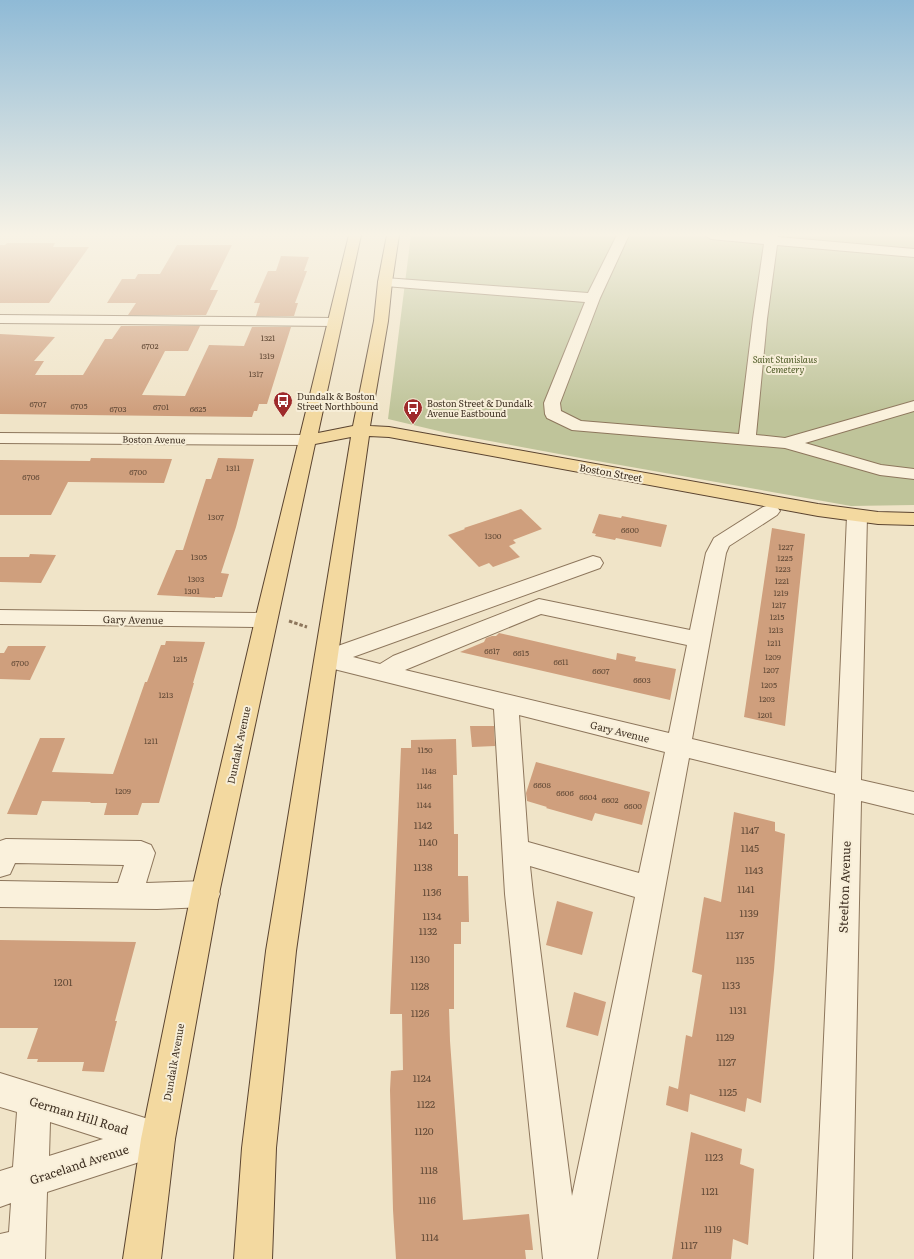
<svg xmlns="http://www.w3.org/2000/svg" width="914" height="1259" viewBox="0 0 914 1259" font-family="Literata,serif">
<style>
.cemetery{fill:#bfc49a}
.building{fill:#cf9f7d}
.lines{fill:none;stroke-linecap:round;stroke-linejoin:round}
.minor-casing{stroke:#8d765c;stroke-width:2}
.major-casing{stroke:#5b4430;stroke-width:2}
.path{stroke:#8d765c;stroke-width:3;stroke-dasharray:3.5 2;stroke-linecap:butt}
.minor{fill:#faf1dc;fill-rule:evenodd}
.major{fill:#f3d9a0;fill-rule:evenodd}
.labels{text-anchor:middle;dominant-baseline:central;stroke-width:4;stroke-linejoin:round;paint-order:stroke}
.number-label{font-size:8px;fill:#624a37}
.far-park-label{font-size:9px;font-style:italic;fill:#4d5a26;stroke:#f7eed8}
.far-poi-label{font-size:9px;fill:#3d2e20;stroke:#f7eed8;text-anchor:start}
.far-street-label{font-size:9px;fill:#3d2e20;stroke:#f7eed8}
.street-label{font-size:10px;fill:#3d2e20;stroke:#f7eed8}
.near-number-label{font-size:10px;fill:#624a37}
.near-street-label{font-size:12px;fill:#3d2e20;stroke:#f7eed8}
</style>
<rect width="100%" height="100%" fill="#f0e4c8"/>
<path class="cemetery" d="M411,235H914V505L851,506L586,459L447,433L388,419Z"/>
<path class="building" d="M7,243H55L53,247H89L49,303H0V245H5Z
M177,245H232L210,290H218L206,315H128L136,303H107L122,279H135L138,274H160Z
M281,256L309,257L304,271H307L295,303H298L294,316H256L260,303H254L268,271H276Z
M121,326H200L188,351H165L142,395L185,396L209,345L244,346L252,327H291L267,404H259L257,411H254L252,417L0,414V334L55,337L34,361H44L35,375H83L105,339H112Z
M91,458L172,459L164,483L68,482L51,515H0V460L90,461Z
M218,458L254,459L236,527L221,573L229,574L222,597H215V598L157,595L176,550H183L206,479H211Z
M521,509L542,529L513,540L516,543L509,546L520,557L493,567L489,563L479,567L448,535L465,529L464,528Z
M599,514L621,518L622,516L667,525L661,547L616,538L615,540L595,536L596,534L592,533Z
M772,528L805,534L785,726L744,717Z
M30,554L56,555L41,583L0,582V557H29Z
M499,633L616,660L617,653L636,657L635,661L676,669L670,700L460,652L484,642L486,638L492,636H496Z
M166,641L205,642L193,683H194L159,803H142L138,815H104L107,803H90L91,802L42,801L37,815L7,814L40,738H65L52,772L113,774L145,682H147L161,645H165Z
M8,646H46L30,680L0,679V653H4Z
M470,726H494L495,746L472,747Z
M456,739L457,775H453L454,834H458V876H468L469,922H461V944H454V1009H449L450,1041L463,1220L529,1214L533,1250H525L526,1259H396L393,1210L390,1090L391,1071L403,1070L402,1014H390L401,748H411V740Z
M536,762L650,792L642,825L595,813L592,821L546,808L547,807L527,801L526,793Z
M734,812L775,822V831L785,834L774,970L761,1103L747,1098L745,1112L690,1094L688,1112L666,1105L669,1086L678,1089L686,1035L692,1037L702,975L692,972L704,897L721,902Z
M557,901L593,912L582,955L546,945Z
M0,940L136,942L115,1021H117L104,1072L82,1071L84,1062H37L38,1059H27L38,1028H0Z
M574,992L606,1002L598,1036L566,1027Z
M691,1132L742,1149L740,1164L754,1169L748,1245L733,1239L731,1259H672Z"/>
<g class="lines">
<defs>
<path id="minor" d="M617,235H629L600,298L560,403L561,411L581,421L739,434L753,319L764,244L711,239L705,235H778V237L914,249V257L777,245L767,319L756,435L785,438L914,401V411L805,443L881,465L914,469V479L880,475L785,448L572,430L547,418L545,414L544,403L585,302L385,286L380,285L378,282L380,279L385,278L588,293Z
M0,315L335,318L340,319L342,322L340,325L335,326L0,323Z
M0,433L308,435L314,436L317,440L314,444L308,445L0,443Z
M770,505L777,507L780,511L777,515L729,546L726,553L692,739L836,773L847,516L850,512L857,510L864,512L867,516L861,780L914,792V814L861,801L852,1259H814L835,794L689,758L597,1259H543L505,894L494,709L318,665L315,659L318,653L593,556L600,558L603,563L600,568L353,657L380,664L393,656L539,599L690,630L706,553L714,538L763,507ZM541,614L687,645L669,733L405,670ZM519,715L665,752L639,873L528,842ZM530,866L635,897L572,1196L533,894Z
M0,610L266,613L274,615L277,620L274,625L266,627L0,624Z
M6,839L141,841L151,845L155,853L146,883L206,881L216,885L220,894L216,903L206,907L157,909L0,907V881L118,883L124,865L15,863L10,874L0,877V841Z
M0,1073L158,1122L170,1127L175,1139L170,1151L158,1156L47,1192L45,1259H0V1234L9,1232L11,1203L0,1207V1171L13,1167L17,1112L0,1107ZM50,1122L103,1139L49,1156Z"/>
<path id="major" d="M349,235H361L318,433L353,426L374,321L378,282L387,235H399L392,282L388,321L370,426L389,427L818,504L878,512L914,513V525L878,524L818,516L389,437L369,436L296,951L276,1148L272,1259H234L242,1148L266,951L351,437L315,444L220,889L175,1139L161,1259H123L141,1139L192,889L255,620Z"/>
</defs>
<use href="#minor" class="minor-casing"/>
<use href="#major" class="major-casing"/>
<path class="path" d="M289,621L307,627"/>
<use href="#minor" class="minor"/>
<use href="#major" class="major"/>
</g>
<linearGradient id="sky" x2="0" y2="1"><stop stop-color="#8fbad6"/><stop offset="0.57" stop-color="#f8f3e6"/><stop offset="1" stop-color="#f8f3e6" stop-opacity="0"/></linearGradient>
<rect width="914" height="412" fill="url(#sky)"/>
<defs>
<symbol id="bus-pin" viewBox="-11 -11 22 30"><path d="M0 17L-7.5 6A9.5 9.5 0 1 1 7.5 6Z" fill="#9e2a2b" stroke="#f7eed8"/><path d="M-5-6H5V4H4V6H2V4H-2V6H-4V4H-5ZM-3.5-4V0h7V-4ZM-3.5 1.2v1.5H-2V1.2ZM2 1.2v1.5H3.5V1.2Z" fill="#fff"/></symbol>
</defs>
<g fill-rule="evenodd">
<use href="#bus-pin" x="272" y="390" width="22" height="30"/>
<use href="#bus-pin" x="402" y="397" width="22" height="30"/>
</g>
<g class="labels">
<g class="number-label">
<text x="268" y="337">1321</text>
<text x="150" y="345">6702</text>
<text x="267" y="355">1319</text>
<text x="256" y="373">1317</text>
<text x="38" y="403">6707</text>
<text x="79" y="405">6705</text>
<text x="161" y="406">6701</text>
<text x="118" y="408">6703</text>
<text x="198" y="408">6625</text>
<text x="233" y="467">1311</text>
<text x="138" y="471">6700</text>
<text x="31" y="476">6706</text>
<text x="216" y="516">1307</text>
<text x="630" y="529">6600</text>
<text x="493" y="535">1300</text>
<text x="786" y="546">1227</text>
<text x="199" y="556">1305</text>
<text x="785" y="557">1225</text>
<text x="783" y="568">1223</text>
<text x="196" y="578">1303</text>
<text x="782" y="580">1221</text>
<text x="192" y="590">1301</text>
<text x="781" y="592">1219</text>
<text x="779" y="604">1217</text>
<text x="777" y="616">1215</text>
<text x="776" y="629">1213</text>
<text x="774" y="642">1211</text>
<text x="492" y="650">6617</text>
<text x="521" y="652">6615</text>
<text x="773" y="656">1209</text>
<text x="180" y="658">1215</text>
<text x="561" y="661">6611</text>
<text x="20" y="662">6700</text>
<text x="771" y="669">1207</text>
<text x="601" y="670">6607</text>
<text x="642" y="679">6603</text>
<text x="769" y="684">1205</text>
<text x="166" y="694">1213</text>
<text x="767" y="698">1203</text>
<text x="765" y="714">1201</text>
<text x="151" y="740">1211</text>
<text x="425" y="749">1150</text>
<text x="429" y="770">1148</text>
<text x="542" y="784">6608</text>
<text x="424" y="785">1146</text>
<text x="123" y="790">1209</text>
<text x="565" y="792">6606</text>
<text x="588" y="796">6604</text>
<text x="610" y="799">6602</text>
<text x="424" y="804">1144</text>
<text x="633" y="805">6600</text>
</g>
<g class="far-park-label">
<text x="785" y="359">Saint Stanislaus<tspan x="785" dy="10">Cemetery</tspan></text>
</g>
<g class="far-poi-label">
<text x="297" y="396">Dundalk &amp; Boston<tspan x="297" dy="10">Street Northbound</tspan></text>
<text x="427" y="403">Boston Street &amp; Dundalk<tspan x="427" dy="10">Avenue Eastbound</tspan></text>
</g>
<g class="far-street-label">
<text transform="translate(154 439) rotate(1)">Boston Avenue</text>
</g>
<g class="street-label">
<text transform="translate(611 472) rotate(10)">Boston Street</text>
<text transform="translate(133 619) rotate(1)">Gary Avenue</text>
<text transform="translate(620 731) rotate(14)">Gary Avenue</text>
<text transform="translate(238 745) rotate(-78)">Dundalk Avenue</text>
<text transform="translate(173 1062) rotate(-80)">Dundalk Avenue</text>
</g>
<g class="near-number-label">
<text x="423" y="824">1142</text>
<text x="750" y="829">1147</text>
<text x="428" y="841">1140</text>
<text x="750" y="847">1145</text>
<text x="423" y="866">1138</text>
<text x="754" y="869">1143</text>
<text x="746" y="888">1141</text>
<text x="432" y="891">1136</text>
<text x="749" y="912">1139</text>
<text x="432" y="915">1134</text>
<text x="428" y="930">1132</text>
<text x="735" y="934">1137</text>
<text x="420" y="958">1130</text>
<text x="745" y="959">1135</text>
<text x="63" y="981">1201</text>
<text x="731" y="984">1133</text>
<text x="420" y="985">1128</text>
<text x="738" y="1009">1131</text>
<text x="420" y="1012">1126</text>
<text x="725" y="1036">1129</text>
<text x="727" y="1061">1127</text>
<text x="422" y="1077">1124</text>
<text x="728" y="1091">1125</text>
<text x="426" y="1103">1122</text>
<text x="424" y="1130">1120</text>
<text x="714" y="1156">1123</text>
<text x="429" y="1169">1118</text>
<text x="710" y="1190">1121</text>
<text x="427" y="1199">1116</text>
<text x="713" y="1228">1119</text>
<text x="430" y="1236">1114</text>
<text x="689" y="1244">1117</text>
</g>
<g class="near-street-label">
<text transform="translate(844 887) rotate(-88)">Steelton Avenue</text>
<text transform="translate(79 1115) rotate(17)">German Hill Road</text>
<text transform="translate(79 1164) rotate(-18)">Graceland Avenue</text>
</g>
</g>
</svg>
